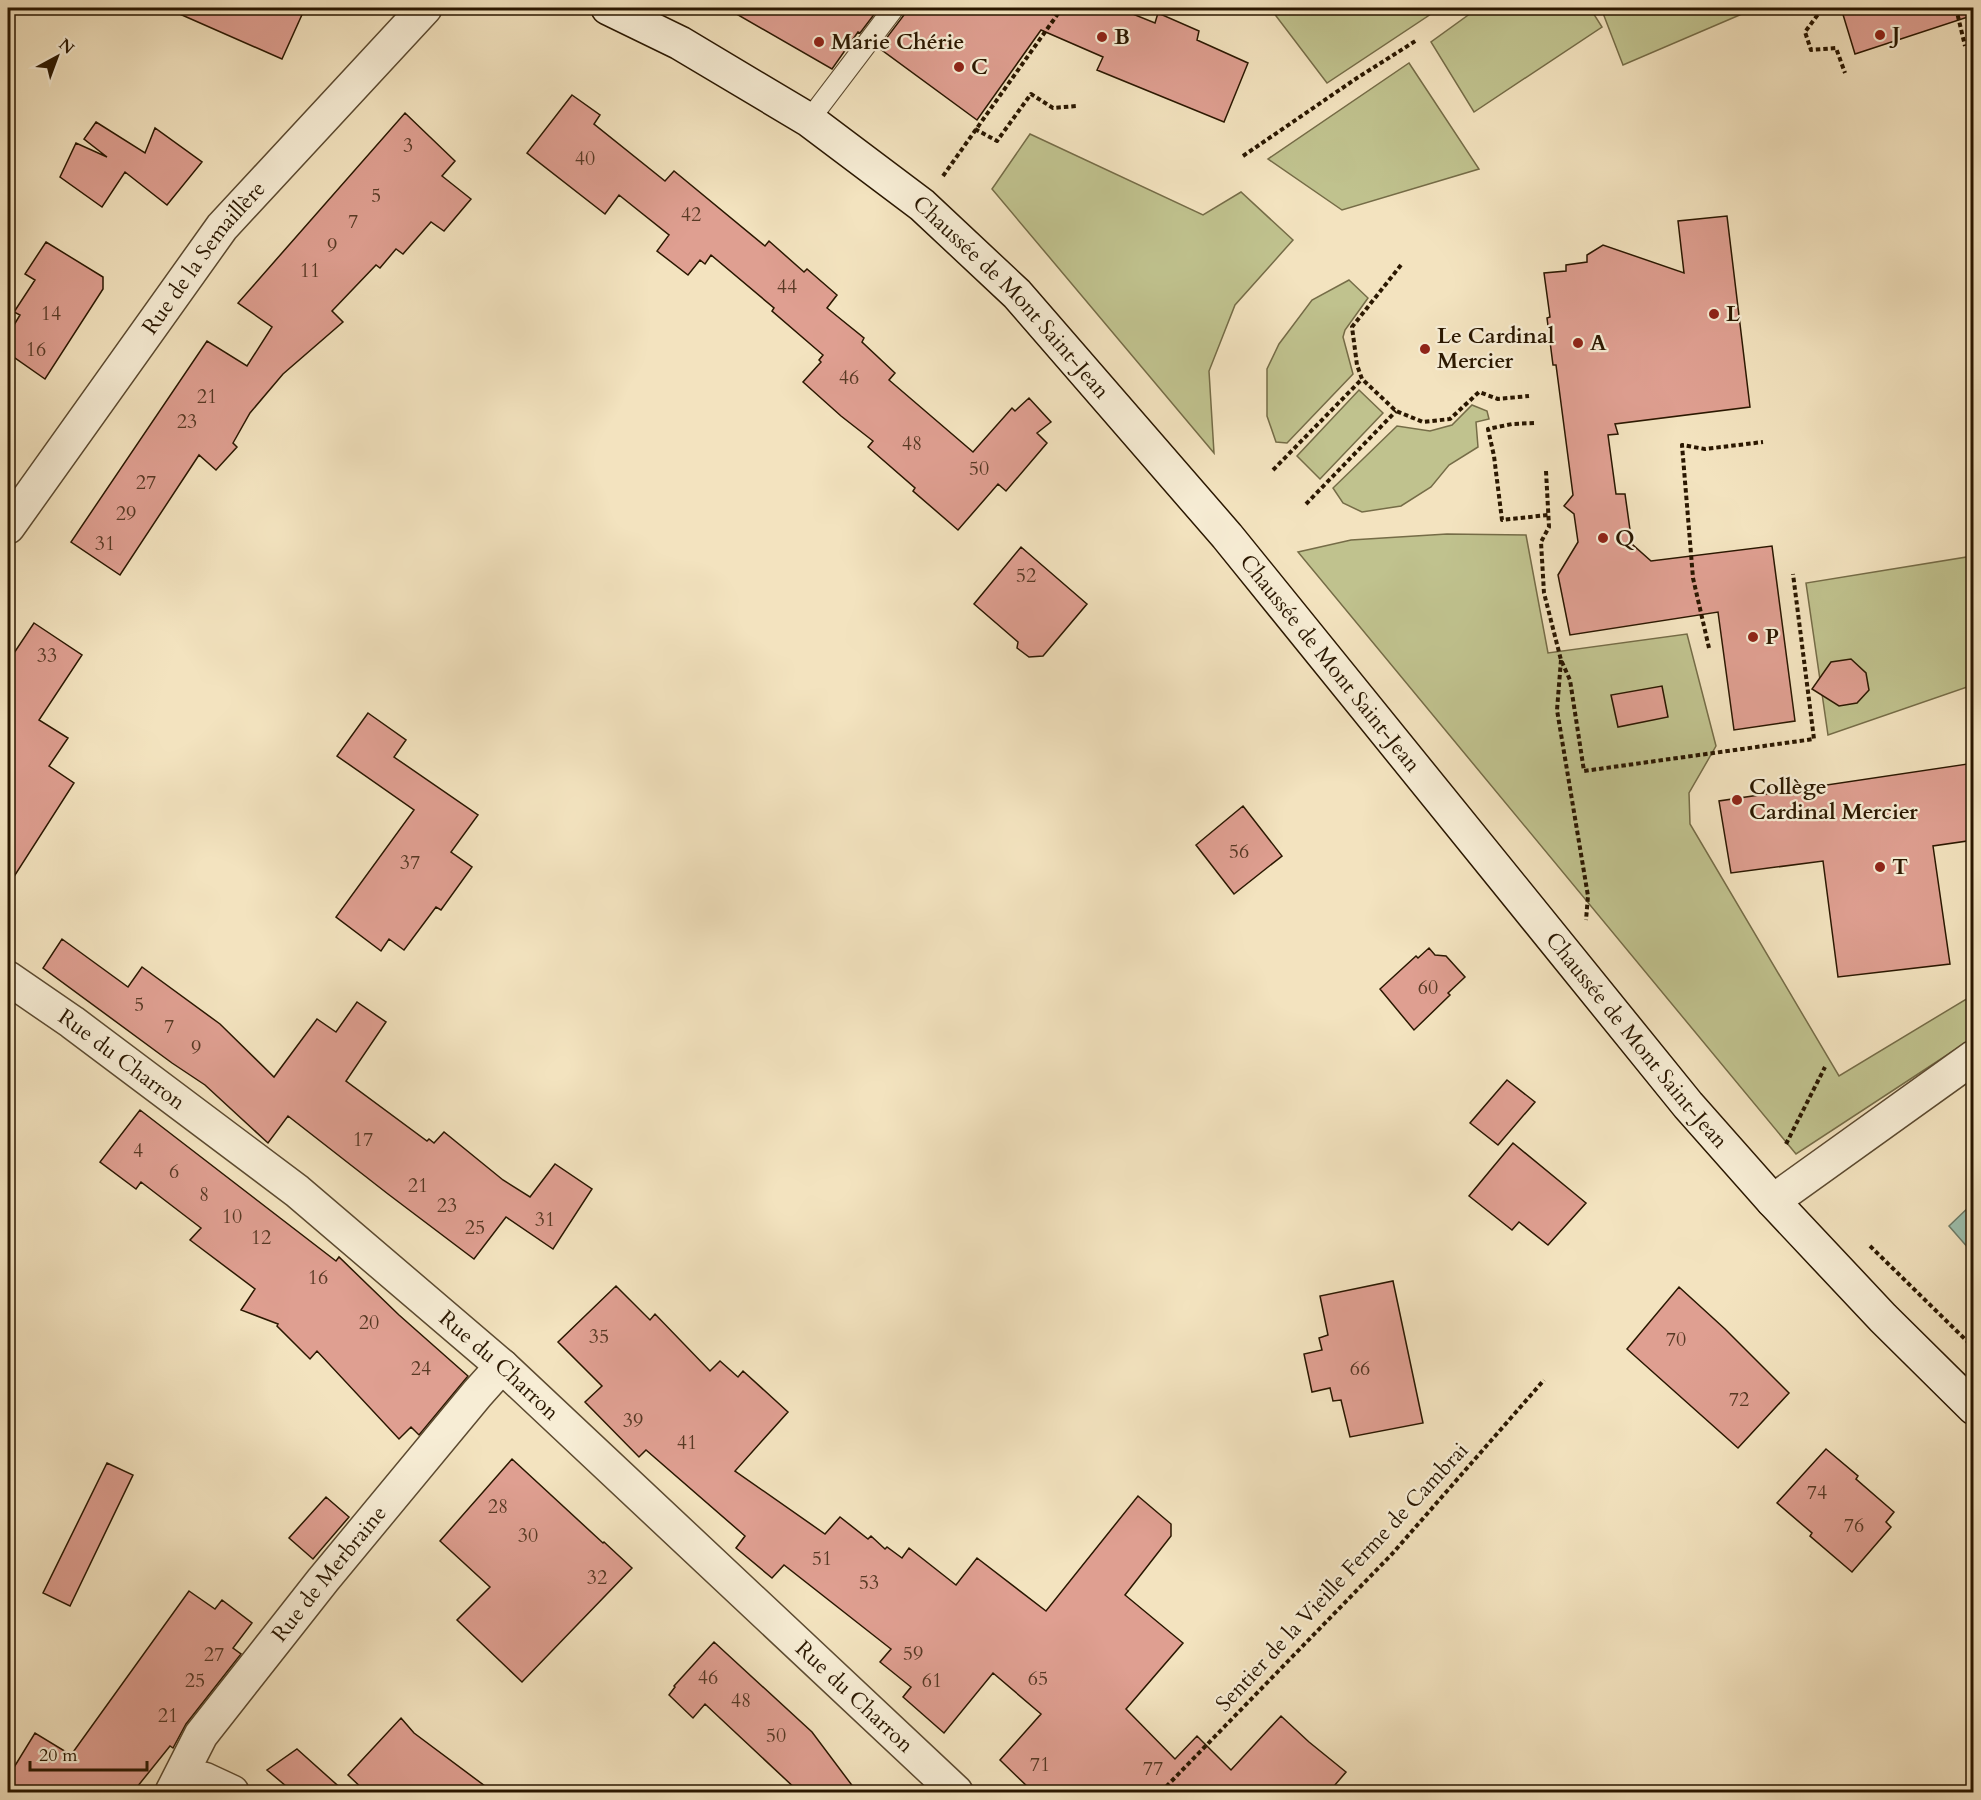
<svg xmlns="http://www.w3.org/2000/svg" width="1981" height="1800" viewBox="0 0 1981 1800" font-family="Cardo,serif">
<style>
.green{fill:#c0c28e;stroke:#756c47;stroke-width:1.5}
.water{fill:#9cbfad;stroke:#6e7c68;stroke-width:1.5}
.building{fill:#df9f91;stroke:#2a1700;stroke-width:1.5}
.lines{fill:none;stroke-linecap:round;stroke-linejoin:round}
.lane-casing{stroke:#5c4a30;stroke-width:22}
.street-casing{stroke:#5c4a30;stroke-width:36}
.secondary-casing{stroke:#2a1700;stroke-width:36}
.path{stroke:#2a1700;stroke-width:4;stroke-dasharray:4.5 3;stroke-linecap:butt}
.lane{stroke:#f7edd5;stroke-width:20}
.street{stroke:#f7edd5;stroke-width:33}
.secondary{stroke:#f7edd5;stroke-width:33}
.poi-dot{fill:#8f2418;stroke:#f7edd5;stroke-width:2}
.labels{text-anchor:middle;dominant-baseline:central;stroke-width:4.5;stroke-linejoin:round;paint-order:stroke}
.number-label{font-size:20px;fill:#573924}
.poi-label{font-size:22px;font-weight:bold;fill:#2a1700;stroke:#f7edd5;text-anchor:start}
.street-label{font-size:22px;fill:#2a1700;stroke:#f7edd5}
</style>
<rect width="100%" height="100%" fill="#f3e3bf"/>
<filter id="stains"><feTurbulence type="fractalNoise" baseFrequency=".00333" numOctaves="4"/><feColorMatrix values="0 0 0 0 .2 0 0 0 0 .09 0 0 0 0 .02 0 0 0 .5 -.17"/></filter>
<radialGradient id="worn" r=".72"><stop offset=".6" stop-color="#630" stop-opacity="0"/><stop offset="1" stop-color="#630" stop-opacity=".3"/></radialGradient>
<path class="green" d="M1270,8H1440L1327,83Z
M1478,8H1590L1602,27L1474,112L1431,42Z
M1601,8H1756L1623,65Z
M1409,63L1479,169L1342,210L1268,159Z
M1030,134L1203,215L1241,192L1293,240L1235,305L1209,371L1214,453L992,189Z
M1349,280L1368,298L1345,330L1343,337L1353,374L1287,443L1276,442L1267,416V369L1279,344L1312,300Z
M1359,390L1383,413L1320,479L1297,456Z
M1472,405L1487,411L1489,419L1476,422L1478,447L1449,465L1431,487L1401,506L1362,512L1343,503L1333,488L1397,426L1430,431L1452,425Z
M1447,534L1526,535L1548,653L1687,634L1716,746L1689,793L1690,824L1839,1076L1973,995V1038L1796,1154L1298,552L1351,540Z
M1973,556V685L1828,735L1806,583Z"/>
<path class="water" d="M1973,1203V1245L1969,1249L1949,1226Z"/>
<path class="building" d="M166,8H305L282,59Z
M726,8H879L860,33L858,32L832,69Z
M906,8H1118L1155,23L1158,13L1199,31L1197,40L1248,63L1224,122L1097,70L1103,57L1041,30L977,120L879,48L904,15Z
M1841,8H1974V15L1855,54Z
M572,95L600,115L594,124L665,181L674,171L765,246L769,241L804,272L807,269L837,295L827,308L864,338L862,342L895,373L889,380L973,452L1012,408L1015,411L1029,398L1051,422L1037,433L1047,443L1006,491L998,484L958,530L913,491L915,488L868,447L873,441L841,416L803,382L821,362L819,360L823,355L772,311L774,308L711,255L705,264L700,260L688,275L657,251L669,235L619,195L605,214L527,153Z
M405,113L455,161L442,176L471,199L444,231L431,222L403,254L396,249L380,268L376,265L332,311L343,322L283,374L250,413L233,443L237,447L216,470L199,455L120,575L71,542L207,341L247,366L272,327L238,303Z
M96,122L145,153L155,128L202,162L167,205L125,172L102,207L60,177L76,143L107,157L84,139Z
M1727,216L1750,407L1615,424L1618,434L1608,435L1616,494H1625L1632,544L1651,561L1772,546L1795,721L1734,730L1718,612L1570,635L1558,575L1578,542L1574,514L1564,506L1573,495L1556,365H1553L1547,318L1550,317L1544,273L1566,271V265L1587,262V255L1603,245L1684,273L1678,221Z
M46,242L103,277V289L45,379L8,353V335L20,315L14,312L35,280L25,274Z
M1021,547L1087,604L1043,656L1029,657L1017,648L1018,642L974,604Z
M34,623L82,655L39,720L68,738L49,766L74,783L8,886V662Z
M1851,659L1866,673L1869,690L1857,703L1839,706L1812,689L1831,662Z
M1662,686L1668,717L1618,727L1611,695Z
M368,713L406,740L394,757L478,815L451,852L472,867L441,910L436,907L404,950L389,939L381,951L336,917L414,810L337,756Z
M1974,763V840L1933,846L1950,964L1838,977L1823,861L1731,873L1719,801Z
M1243,806L1282,856L1234,894L1196,845Z
M62,939L128,987L142,967L220,1024L274,1077L317,1019L336,1032L357,1002L386,1022L346,1081L427,1141L429,1139L434,1143L444,1132L503,1180L530,1197L555,1164L592,1189L553,1249L506,1217L474,1259L388,1194L288,1116L268,1143L205,1085L172,1063L43,968Z
M1429,948L1435,955L1446,956L1465,977L1448,993L1450,995L1414,1030L1380,989L1416,956L1418,958Z
M1507,1080L1535,1102L1498,1145L1470,1123Z
M140,1110L336,1261L339,1257L399,1315L468,1376L419,1435L411,1427L399,1439L317,1351L310,1359L277,1326L278,1324L241,1310L255,1289L190,1240L201,1228L141,1182L136,1189L100,1162Z
M1513,1143L1586,1203L1548,1245L1519,1222L1512,1230L1469,1196Z
M1393,1281L1423,1423L1350,1437L1341,1400L1333,1401L1330,1388L1312,1392L1304,1354L1322,1350L1319,1338L1328,1335L1320,1296Z
M616,1286L650,1320L655,1314L710,1371L720,1361L738,1377L743,1371L788,1412L735,1471L825,1534L840,1517L868,1539L871,1536L885,1549L887,1547L902,1558L909,1548L956,1585L977,1558L1046,1611L1138,1496L1171,1524V1536L1125,1595L1183,1643L1126,1709L1175,1759L1197,1736L1231,1770L1281,1716L1309,1742L1346,1772L1329,1792H1033L1000,1760L1041,1714L993,1673L944,1733L903,1697L911,1687L880,1662L891,1649L784,1565L772,1578L736,1548L745,1536L646,1450L639,1457L585,1402L602,1386L558,1342Z
M1679,1287L1725,1329L1789,1393L1738,1448L1627,1349Z
M1826,1449L1858,1476L1856,1479L1894,1512L1886,1522L1891,1527L1852,1572L1810,1536L1812,1533L1777,1503Z
M512,1459L603,1543L604,1542L632,1568L522,1682L457,1620L490,1587L440,1541Z
M107,1463L133,1475L70,1606L43,1593Z
M326,1497L349,1517L313,1559L289,1538Z
M189,1591L215,1609L222,1600L252,1623L233,1648L241,1654L186,1724L173,1748L170,1746L133,1792H8V1777L35,1733L71,1755Z
M714,1642L812,1732L857,1792H799L705,1704L693,1718L669,1695L675,1687L674,1686Z
M401,1718L414,1733L493,1792H366L348,1775Z
M297,1749L345,1792H293L267,1770Z"/>
<g class="lines">
<defs>
<path id="lane" d="M809,120L894,8"/>
<g id="street">
<path id="s1" d="M8,527L222,227L425,8"/>
<path id="s2" d="M8,978L72,1022L297,1191L502,1366L956,1792"/>
<path d="M1773,1201L1974,1057"/>
<path id="s3" d="M172,1792L201,1735L323,1580L477,1394L502,1366"/>
<path d="M180,1792L204,1779L232,1792"/>
</g>
<g id="secondary">
<path id="s4" d="M608,8L680,43L809,120L922,205L1017,294L1227,536L1688,1105L1773,1201L1883,1318L1974,1408"/>
</g>
</defs>
<use href="#lane" class="lane-casing"/>
<use href="#street" class="street-casing"/>
<use href="#secondary" class="secondary-casing"/>
<path class="path" d="M1818,8L1819,13L1805,32L1811,50L1836,48L1845,73
M1956,8L1965,46
M975,129L997,141L1031,94L1053,108L1076,106
M1243,156L1357,78L1417,40
M943,176L1062,8
M1401,265L1352,327L1357,365L1362,379L1396,411L1423,422L1450,419L1479,392L1498,399L1529,396
M1534,423L1512,424L1488,429L1494,456L1502,520L1548,515
M1273,470L1362,379
M1546,471L1549,527L1541,542L1544,593L1561,660L1570,680L1584,771L1814,739L1793,574
M1306,504L1396,411
M1709,648L1693,578L1682,445L1705,449L1763,442
M1561,660L1557,710L1588,896L1586,920
M1786,1144L1825,1067
M1870,1246L1974,1348
M1161,1792L1392,1554L1544,1380"/>
<use href="#lane" class="lane"/>
<use href="#street" class="street"/>
<use href="#secondary" class="secondary"/>
</g>
<g class="poi-dot">
<circle cx="1880" cy="35" r="6"/>
<circle cx="1102" cy="37" r="6"/>
<circle cx="819" cy="42" r="6"/>
<circle cx="959" cy="67" r="6"/>
<circle cx="1714" cy="314" r="6"/>
<circle cx="1578" cy="343" r="6"/>
<circle cx="1425" cy="349" r="6"/>
<circle cx="1603" cy="538" r="6"/>
<circle cx="1753" cy="637" r="6"/>
<circle cx="1737" cy="800" r="6"/>
<circle cx="1880" cy="867" r="6"/>
</g>
<g class="labels">
<g class="number-label">
<text x="408" y="145">3</text>
<text x="585" y="158">40</text>
<text x="376" y="195">5</text>
<text x="691" y="214">42</text>
<text x="353" y="221">7</text>
<text x="332" y="245">9</text>
<text x="310" y="270">11</text>
<text x="787" y="286">44</text>
<text x="51" y="313">14</text>
<text x="36" y="349">16</text>
<text x="849" y="377">46</text>
<text x="207" y="396">21</text>
<text x="187" y="421">23</text>
<text x="912" y="443">48</text>
<text x="979" y="468">50</text>
<text x="146" y="482">27</text>
<text x="126" y="513">29</text>
<text x="105" y="543">31</text>
<text x="1026" y="575">52</text>
<text x="47" y="655">33</text>
<text x="1239" y="851">56</text>
<text x="410" y="862">37</text>
<text x="1428" y="987">60</text>
<text x="139" y="1004">5</text>
<text x="169" y="1026">7</text>
<text x="196" y="1047">9</text>
<text x="363" y="1139">17</text>
<text x="138" y="1150">4</text>
<text x="174" y="1171">6</text>
<text x="418" y="1185">21</text>
<text x="204" y="1194">8</text>
<text x="447" y="1205">23</text>
<text x="232" y="1216">10</text>
<text x="545" y="1219">31</text>
<text x="475" y="1227">25</text>
<text x="261" y="1237">12</text>
<text x="318" y="1277">16</text>
<text x="369" y="1322">20</text>
<text x="599" y="1336">35</text>
<text x="1676" y="1339">70</text>
<text x="421" y="1368">24</text>
<text x="1360" y="1368">66</text>
<text x="1739" y="1399">72</text>
<text x="633" y="1420">39</text>
<text x="687" y="1442">41</text>
<text x="1817" y="1492">74</text>
<text x="498" y="1506">28</text>
<text x="1854" y="1525">76</text>
<text x="528" y="1535">30</text>
<text x="822" y="1558">51</text>
<text x="597" y="1577">32</text>
<text x="869" y="1582">53</text>
<text x="913" y="1653">59</text>
<text x="214" y="1654">27</text>
<text x="708" y="1677">46</text>
<text x="1038" y="1678">65</text>
<text x="195" y="1680">25</text>
<text x="932" y="1680">61</text>
<text x="741" y="1700">48</text>
<text x="168" y="1715">21</text>
<text x="776" y="1735">50</text>
<text x="1040" y="1764">71</text>
<text x="1153" y="1768">77</text>
</g>
<g class="poi-label">
<text x="1892" y="35">J</text>
<text x="1114" y="37">B</text>
<text x="831" y="42">Marie Chérie</text>
<text x="971" y="67">C</text>
<text x="1726" y="314">L</text>
<text x="1437" y="336">Le Cardinal<tspan x="1437" dy="25">Mercier</tspan></text>
<text x="1590" y="343">A</text>
<text x="1615" y="538">Q</text>
<text x="1765" y="637">P</text>
<text x="1749" y="787">Collège<tspan x="1749" dy="25">Cardinal Mercier</tspan></text>
<text x="1892" y="867">T</text>
</g>
<g class="street-label">
<text stroke="none"><textPath href="#s1" startOffset="333">Rue de la Semaillère</textPath></text>
<text stroke="none"><textPath href="#s4" startOffset="500">Chaussée de Mont Saint-Jean</textPath></text>
<text stroke="none"><textPath href="#s4" startOffset="986">Chaussée de Mont Saint-Jean</textPath></text>
<text stroke="none"><textPath href="#s4" startOffset="1472">Chaussée de Mont Saint-Jean</textPath></text>
<text stroke="none"><textPath href="#s2" startOffset="140">Rue du Charron</textPath></text>
<text stroke="none"><textPath href="#s2" startOffset="626">Rue du Charron</textPath></text>
<text stroke="none"><textPath href="#s3" startOffset="270">Rue de Merbraine</textPath></text>
<text transform="translate(1342 1577) rotate(-47)">Sentier de la Vieille Ferme de Cambrai</text>
<text stroke="none"><textPath href="#s2" startOffset="1112">Rue du Charron</textPath></text>
</g>
</g>
<rect width="1981" height="1800" fill="none" stroke="#f3e3bf" stroke-width="30"/>
<rect x="9" y="9" width="1963" height="1782" fill="none" stroke="#2a1700" stroke-width="3"/>
<rect x="15" y="15" width="1951" height="1770" fill="none" stroke="#2a1700" stroke-width="1.5"/>
<g transform="translate(57 57) rotate(41)" stroke="#f7edd5" stroke-width="4.5" paint-order="stroke">
<path d="M0-4.5L10 22L0 15L-10 22Z" fill="#2a1700"/>
<text y="-9" font-size="16" font-weight="bold" text-anchor="middle" fill="#2a1700">N</text>
</g>
<path d="M30 1761v9h117v-9" fill="none" stroke="#2a1700" stroke-width="3"/>
<text x="39" y="1761" font-size="18" fill="#2a1700" stroke="#f7edd5" stroke-width="4.5" paint-order="stroke">20 m</text>
<rect width="100%" height="100%" filter="url(#stains)"/>
<rect width="100%" height="100%" fill="url(#worn)"/>
</svg>
